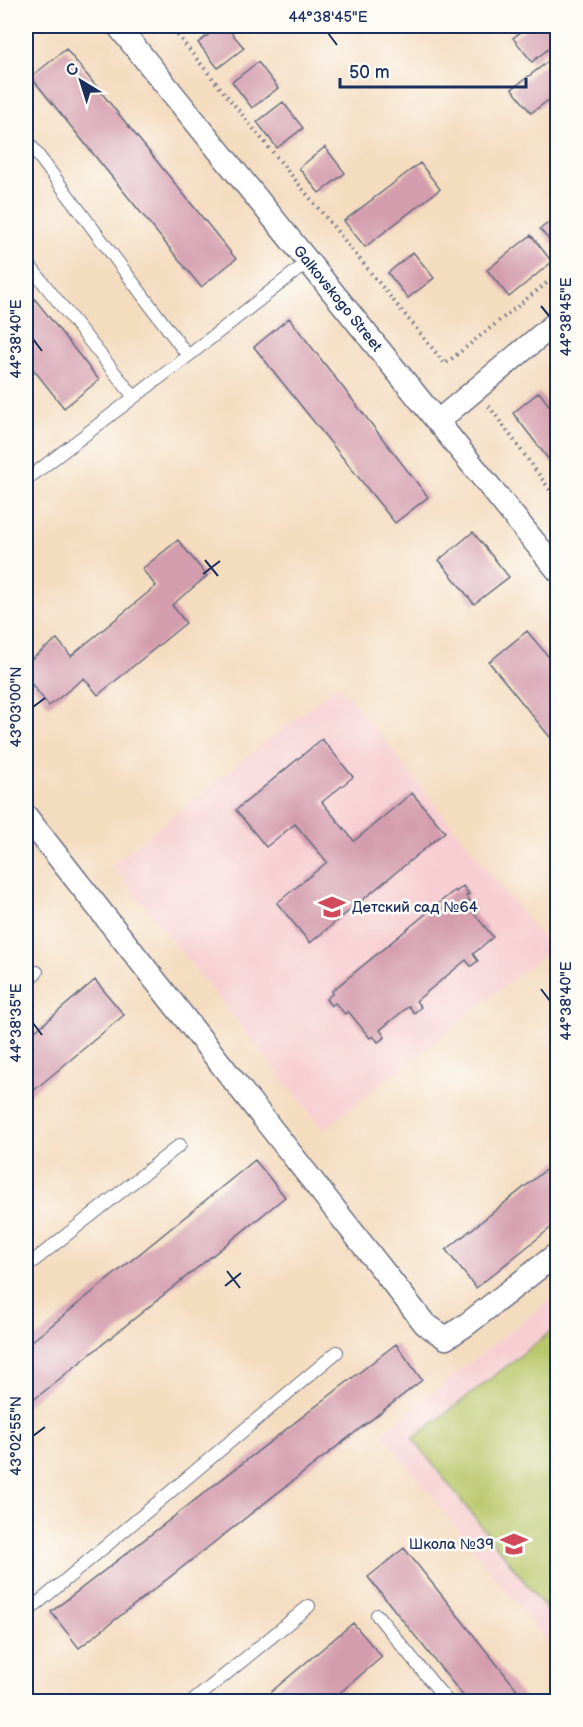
<svg xmlns="http://www.w3.org/2000/svg" width="583" height="1727" viewBox="0 0 583 1727" font-family="'Balsamiq Sans',sans-serif">
<style>
.built{fill:#f7cfd2}
.green{fill:#b7c668;stroke:#697a63;stroke-width:1.5}
.building{fill:#d49dad}
.lines{fill:none;stroke-linecap:round;stroke-linejoin:round}
.service-casing{stroke:#676c80;stroke-width:14}
.minor-casing{stroke:#676c80;stroke-width:25}
.path{stroke:#676c80;stroke-width:4;stroke-dasharray:1.5 4.5;stroke-linecap:butt}
.service{stroke:#fff;stroke-width:12}
.minor{stroke:#fff;stroke-width:22}
.ticks{fill:none;stroke:#1b2f5e;stroke-width:2}
.labels{text-anchor:middle;dominant-baseline:central;stroke-width:5;stroke-linejoin:round;paint-order:stroke}
.street-label{font-size:15px;fill:#1b2f5e;stroke:#fdfcf7}
.poi-label{font-size:15px;fill:#1b2f5e;stroke:#fdfcf7;text-anchor:start}
.neatline{fill:none;stroke:#1b2f5e;stroke-width:2}
.ticks-label{font-size:15px;text-anchor:middle;fill:#1b2f5e}
</style>
<rect width="100%" height="100%" fill="#fdfcf7"/>
<filter id="ink" filterUnits="userSpaceOnUse"><feTurbulence type="fractalNoise" baseFrequency=".0167" numOctaves="2"/><feDisplacementMap in="SourceGraphic" scale="12" xChannelSelector="R" yChannelSelector="G"/><feConvolveMatrix kernelMatrix="1 2 1 2 8 2 1 2 1" color-interpolation-filters="sRGB"/></filter>
<filter id="wash" filterUnits="userSpaceOnUse"><feTurbulence type="fractalNoise" baseFrequency=".008" numOctaves="4" result="noise"/><feDisplacementMap in="SourceGraphic" scale="24" xChannelSelector="R" yChannelSelector="G"/><feGaussianBlur stdDeviation="1.35" result="paint"/><feColorMatrix in="noise" values="0 0 0 0 0 0 0 0 0 0 0 0 0 0 0 0 0 1.4 0 .05"/><feComposite in="paint" operator="in"/></filter>
<g filter="url(#wash)">
<rect width="100%" height="100%" fill="#f4dcbf"/>
<path class="built" d="M339,684L551,949L324,1130L112,865Z
M557,1294V1655L382,1433Z"/>
<path class="green" d="M557,1327V1623L413,1439Z"/>
<g id="blocks">
<path class="building" d="M220,26H226L244,48L218,68L198,43Z
M529,26H558V41L532,62L513,38Z
M66,49L236,259L201,287L31,77Z
M558,54V93L531,113L512,89Z
M258,62L278,88L252,108L232,82Z
M283,102L303,128L277,148L257,122Z
M325,147L345,173L319,193L299,168Z
M420,163L440,189L365,247L344,221Z
M558,216V251L540,229Z
M531,235L552,262L509,297L487,270Z
M413,252L434,278L408,298L388,273Z
M26,288L99,380L64,408L26,360Z
M289,318L428,497L395,523L254,347Z
M539,392L558,417V460L552,464L513,413Z
M473,532L509,577L474,604L439,560Z
M178,540L207,576L172,605L186,623L98,695L84,678L49,706L26,677V663L57,639L71,656L156,586L142,569Z
M527,631L558,668V747L489,662Z
M322,739L353,777L322,802L354,841L412,793L445,832L310,943L277,903L327,862L295,824L266,847L236,810Z
M463,886L469,894L466,896L476,909L473,912L493,937L473,954L478,961L471,966L466,960L416,1001L421,1007L414,1013L409,1006L380,1030L385,1037L378,1042L373,1036L370,1038L348,1011L345,1014L335,1003L331,1006L326,999L333,993L332,991L455,890L456,892Z
M95,980L124,1015L26,1097V1039Z
M255,1160L285,1197L26,1406V1346Z
M558,1160V1222L476,1288L446,1250Z
M396,1344L422,1380L79,1648L51,1612Z
M404,1548L527,1702H468L368,1577Z
M353,1623L382,1657L329,1702H259Z"/>
</g>
</g>
<g filter="url(#ink)">
<use href="#blocks" fill-opacity="0" stroke="#676c80" stroke-width="1.5"/>
<g class="lines">
<defs>
<path id="service" d="M26,139L188,356L309,261
M26,261L134,397
M26,480L188,356
M26,981L37,972
M26,1267L180,1145
M26,1613L337,1352
M377,1615L448,1702
M192,1702L309,1606"/>
<g id="minor">
<path id="s1" d="M118,26L558,571"/>
<path d="M438,421L558,321"/>
<path d="M26,816L425,1324L446,1338L466,1325L558,1253"/>
</g>
</defs>
<use href="#service" class="service-casing"/>
<use href="#minor" class="minor-casing"/>
<path class="path" d="M170,26L445,364L558,274
M489,406L558,501"/>
<use href="#service" class="service"/>
<use href="#minor" class="minor"/>
</g>
</g>
<path class="ticks" d="M328,33L337,45M541,306L550,317M33,339L42,351M205,560L218,576M203,574L220,561M33,707L45,698M541,989L550,1001M33,1023L42,1035M227,1271L240,1288M225,1286L241,1273M33,1436L45,1427"/>
<defs>
<symbol id="school-bare" viewBox="-9 -9 18 18"><path d="M0-5L7-2L0 1L-7-2ZM-4 1L0 2.5L4 1V4Q0 6-4 4Z" fill="#d1495b" stroke="#fdfcf7" stroke-width="2.5" paint-order="stroke"/></symbol>
</defs>
<g fill-rule="evenodd">
<use href="#school-bare" x="313" y="888" width="38" height="38"/>
<use href="#school-bare" x="495" y="1525" width="38" height="38"/>
</g>
<g class="labels">
<g class="street-label">
<text stroke="none"><textPath href="#s1" startOffset="350">Galkovskogo Street</textPath></text>
</g>
<g class="poi-label">
<text x="352" y="907">Детский сад №64</text>
<text x="494" y="1544" text-anchor="end">Школа №39</text>
</g>
</g>
<rect width="583" height="1727" fill="none" stroke="#fdfcf7" stroke-width="66"/>
<g transform="translate(81 81) rotate(322)" stroke="#fdfcf7" stroke-width="4.5" paint-order="stroke">
<path d="M0-4.5L10 22L0 15L-10 22Z" fill="#1b2f5e"/>
<text y="-9" font-size="16" font-weight="bold" text-anchor="middle" fill="#1b2f5e">С</text>
</g>
<path d="M340 78v9h186v-9" fill="none" stroke="#1b2f5e" stroke-width="3"/>
<text x="349" y="78" font-size="18" fill="#1b2f5e" stroke="#fdfcf7" stroke-width="4.5" paint-order="stroke">50 m</text>
<rect x="33" y="33" width="517" height="1661" class="neatline"/>
<g class="ticks-label">
<text x="328" y="22">44°38'45"E</text>
<text transform="translate(566 317) rotate(-90)" y="5">44°38'45"E</text>
<text transform="translate(16 339) rotate(-90)" y="5">44°38'40"E</text>
<text transform="translate(16 707) rotate(-90)" y="5">43°03'00"N</text>
<text transform="translate(566 1001) rotate(-90)" y="5">44°38'40"E</text>
<text transform="translate(16 1023) rotate(-90)" y="5">44°38'35"E</text>
<text transform="translate(16 1436) rotate(-90)" y="5">43°02'55"N</text>
</g>
</svg>
